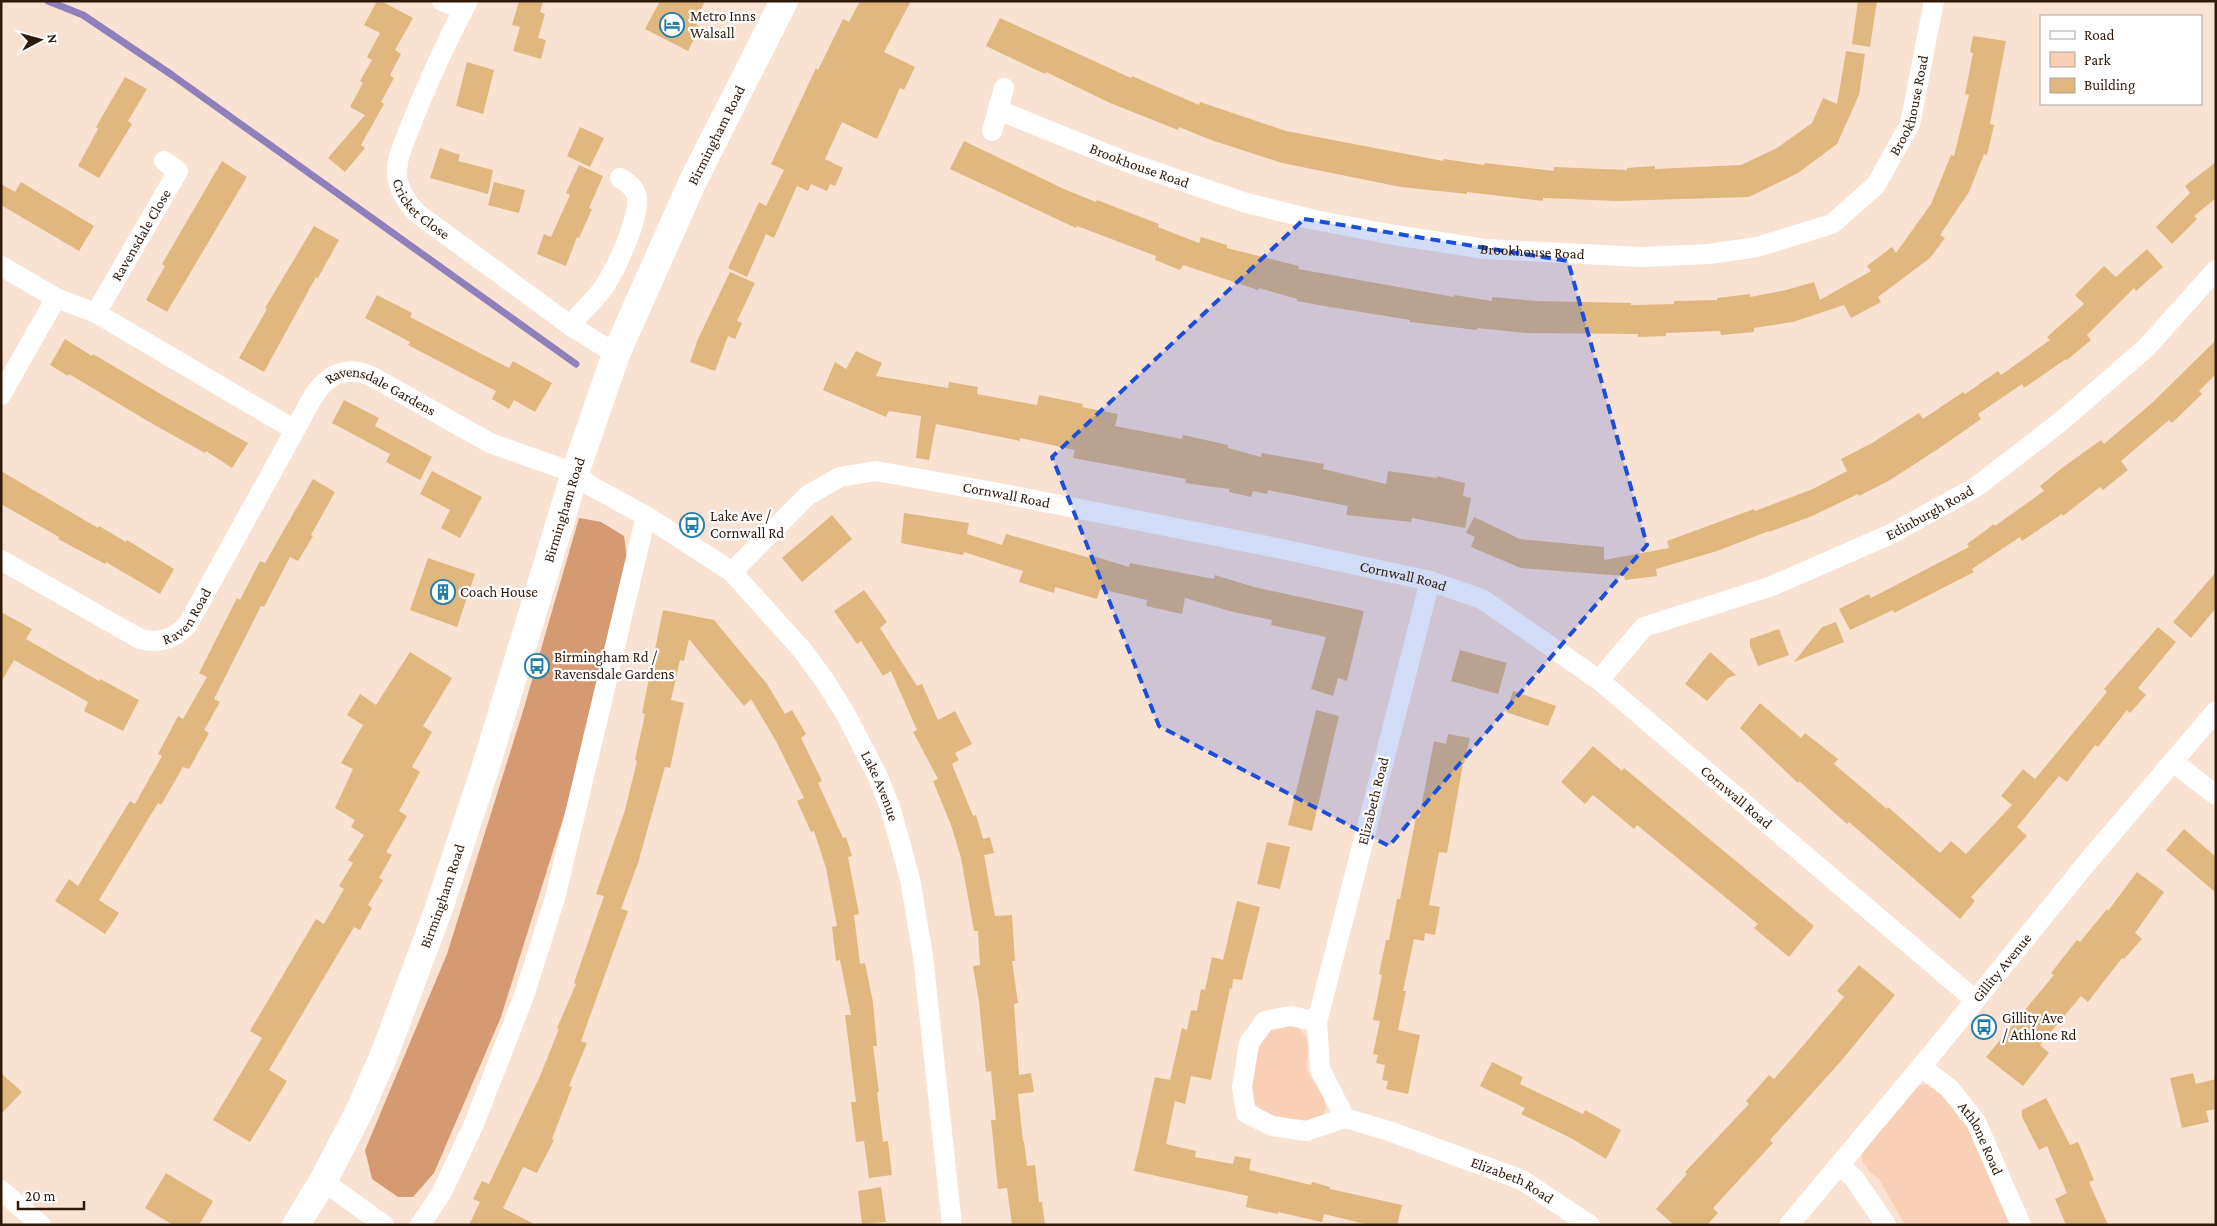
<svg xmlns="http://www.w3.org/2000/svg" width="2217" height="1226" viewBox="0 0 2217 1226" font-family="'Crimson Pro',serif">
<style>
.green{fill:#f9d0b5}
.forest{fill:#d59a71}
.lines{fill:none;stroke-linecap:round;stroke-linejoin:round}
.stream{stroke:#8f80bc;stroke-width:7}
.building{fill:#e0b87f}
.minor{stroke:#fff;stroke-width:20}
.trunk{stroke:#fff;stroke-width:28}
.marked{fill:#1d4ed8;fill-opacity:0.2;stroke:#1d4ed8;stroke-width:4;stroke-dasharray:10 6;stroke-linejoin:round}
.labels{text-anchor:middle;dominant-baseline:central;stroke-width:4.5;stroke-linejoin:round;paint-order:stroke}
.poi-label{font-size:15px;fill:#2f1909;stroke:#fff;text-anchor:start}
.street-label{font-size:15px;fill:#2f1909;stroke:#fff}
</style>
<rect width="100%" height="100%" fill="#fae2d2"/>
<path class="green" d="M1291,1021C1301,1029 1310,1038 1308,1053C1307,1060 1305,1066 1308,1072C1315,1090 1332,1093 1323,1117L1304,1125C1289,1120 1255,1115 1251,1096C1249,1088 1252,1078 1254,1069C1257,1055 1260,1041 1267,1028Z
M1928,1084L1949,1088L2015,1225H1905L1879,1179L1870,1172L1862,1161L1863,1148L1910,1087Z"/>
<path class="forest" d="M579,518L601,522L624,536L627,558L574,784L501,1017L434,1173L413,1197H398L372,1179L365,1150L447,954L523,711Z"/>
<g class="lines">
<path class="stream" d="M48,1L83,15L172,75L576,364"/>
</g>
<path class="building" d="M377,1H381L413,18L395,50L401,54L390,75L394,78L381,102L384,104L361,145L365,148L345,172L328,158L365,115L350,107L363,83L360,81L372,60L367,57L380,33L364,25Z
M519,1H543L540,12L545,14L538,38L546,40L541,59L513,51L520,27L512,25Z
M660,1H705L694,23L700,27L688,51L645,29Z
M860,1H911L884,52L915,67L904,90L900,88L877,139L842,122L825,159L843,168L835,186L830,184L827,191L811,184L808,191L797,186L774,238L766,234L747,277L728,268L759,202L766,206L784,170L771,164L816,68L818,70L843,19L849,22Z
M1858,1H1877L1870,47L1852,44Z
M1000,18L1131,78L1132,76L1199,105L1200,102L1286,131L1443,161L1444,159L1484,165L1485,163L1554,171V167L1627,170V168L1655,166V169L1741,165L1777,148L1812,123L1823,98L1837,104L1846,51L1865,54L1859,95L1837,144L1798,173L1749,197L1616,201L1543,198V201L1467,192V194L1401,187L1282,163L1211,140L1179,127L1178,130L1110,103L1046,72L1045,74L986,46Z
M1973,36L2006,41L1990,124L1994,125L1987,155L1984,154L1969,192L1940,235L1945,238L1930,258L1878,297L1881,302L1851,318L1844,305L1793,322L1754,328V332L1721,335L1720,331L1666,333V336L1638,337V334L1525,333L1477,328V330L1410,322V320L1324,306L1297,301V299L1259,288L1258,290L1183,265L1180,270L1155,260L1156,256L1077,226L1076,228L950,169L964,141L1064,189L1096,202L1097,200L1159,224L1158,227L1199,243L1201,237L1227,245V248L1299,266L1298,269L1454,297V295L1492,301V297L1536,301L1631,303V305L1674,304V301L1717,300V298L1750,294V297L1786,290L1814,282L1820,300L1871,271L1867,266L1892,247L1896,253L1931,204L1951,155L1954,156L1969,95L1965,94L1973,53L1970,52Z
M467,62L494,70L483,114L456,106Z
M125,77L147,89L128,121L132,124L99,178L78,166L98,129L96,127Z
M580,127L604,138L590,167L567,156Z
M440,148L460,155L458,161L493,170L488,194L430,178Z
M222,161L247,177L167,312L146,300L165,266L162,264Z
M2216,162V198L2194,216L2197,219L2172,244L2156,227L2190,193L2185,186Z
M579,165L603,176L589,208L592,209L579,238L577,237L566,266L537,254L544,234L551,237L570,195L566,193Z
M21,182L94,226L79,251L1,205V184L15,192Z
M494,182L525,190L519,213L488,205Z
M314,226L339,240L318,278L316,277L264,372L239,358L267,309L265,308Z
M2147,249L2163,267L2136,291L2134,288L2087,335L2091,340L2067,360L2066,359L2024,388L2022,384L1978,414L1981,419L1941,447L1890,480L1859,496L1858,494L1812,516L1769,532V531L1717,551L1656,569L1657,576L1625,580L1624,576L1521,568L1471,547L1475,537L1466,533L1474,517L1520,539L1604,547V560L1669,548L1667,541L1754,509L1755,511L1813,489L1847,471L1841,459L1872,443L1919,413L1923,419L1963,392L1965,394L1998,371L2001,375L2050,340L2047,337L2084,304L2075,295L2104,266L2116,277Z
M730,272L755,283L737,321L742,323L735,339L728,336L715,371L690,362L698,339Z
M377,295L412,313L410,317L509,368L513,361L552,383L535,412L514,400L509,409L492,399L496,391L408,345L410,342L365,318Z
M65,339L92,356L93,354L176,403L248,443L232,468L206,451L205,453L151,423L69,374L68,376L50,365Z
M2216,340V374L2199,391L2202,394L2172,423L2169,420L2121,461L2128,470L2103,490L2100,487L2063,516L2062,514L2022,541L2020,537L1972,569L1974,572L1894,613L1893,610L1850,630L1839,609L1869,594L1871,598L1969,547L1967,544L1994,524L1995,526L2044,491L2040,486L2062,468L2101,440L2104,444L2153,402Z
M856,351L882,363L876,376L948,388L949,382L978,387L977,394L1037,405L1039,395L1083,404L1082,407L1118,414L1115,426L1182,439L1183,435L1228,445V448L1261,457L1262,453L1324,464L1323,469L1386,484L1388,471L1437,478V476L1465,483L1463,496L1471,498L1465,528L1412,518L1411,522L1346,515L1348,506L1268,490L1267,494L1253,491L1251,497L1229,492V489L1185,483L1186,479L1073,458L1075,450L1020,438V441L936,424L929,460L916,458L921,416L889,411L886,417L823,390L835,362L846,369Z
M344,400L379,418L375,426L432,457L420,480L386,462L390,454L332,423Z
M1,471L98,528L99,526L126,542L127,540L174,569L160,594L106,562L105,564L58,539L59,537L1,504Z
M432,471L482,497L460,538L441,528L450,510L420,494Z
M313,479L335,492L311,535L313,536L298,561L290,557L264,607L261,606L214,699L220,702L204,730L209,733L189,769L183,767L161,805L158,803L99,900L119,913L105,934L55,901L69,879L78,886L130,801L135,804L162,756L158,754L178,716L183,719L207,677L199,673L237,598L240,600L260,561L265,563Z
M904,513L969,523L967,534L1002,545L1006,534L1090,558V555L1129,567L1130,563L1214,579L1215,575L1254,587L1364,611L1347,681L1338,678L1333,696L1311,689L1326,637L1271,625L1272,620L1233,612L1185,598L1182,614L1146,606L1147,600L1100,589L1097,599L1055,587L1054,593L1019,582L1023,571L964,552L963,555L901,543Z
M832,515L852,539L802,582L782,558Z
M428,558L475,574L457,627L410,610Z
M2216,572V608L2191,638L2173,622Z
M864,590L887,622L880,628L917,686L922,684L938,720L955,711L972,744L955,753L959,760L952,764L973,816L976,815L983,839L990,837L994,853L984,855L995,916L1012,915L1015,961H1012L1018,1003L1014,1004L1019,1075L1031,1073L1034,1092L1018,1094L1023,1141H1024L1027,1166L1035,1165L1039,1202H1042L1045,1225H1012L1007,1188L998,1189L991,1120H996L991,1071L986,1072L979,1002L973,966L980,965L978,931H974L961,858L951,825L933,781L938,779L913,732L917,730L891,671L883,676L861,641L857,644L834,611Z
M663,610L714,620L767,684L785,714L792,710L806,734L801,738L822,781L818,783L843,838L846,837L852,856L848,857L859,914L854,915L860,964L865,963L873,1002L877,1046H873L879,1092H877L883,1142L888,1141L892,1175L869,1178L864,1141L856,1142L851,1102H856L845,1015H851L840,960L836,961L832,927L837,926L826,868L814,831L811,832L797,801L804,798L776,741L751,699L744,706L689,639L684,661L680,660L671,700L684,703L670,768L665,767L638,863L621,909L628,911L581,1041L587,1043L569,1086L572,1087L552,1139L554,1140L537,1173L523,1167L503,1208L536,1225H469L480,1202L473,1199L482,1181L489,1184L540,1076L559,1029L557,1028L576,984L574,983L604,896L596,894L625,810L637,761L635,760L645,714L642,713Z
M1,612L32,629L26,639L99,681L100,679L139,700L123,731L84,711L88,702L14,660L1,682Z
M1836,622L1844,642L1794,662L1822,627Z
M2158,627L2176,642L2138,688L2146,695L2130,713L2127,710L2098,747L2095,745L2067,782L2059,776L2017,827L2027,836L1971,897L1975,901L1960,919L1849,822L1847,824L1799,781L1798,783L1740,728L1760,703L1801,738L1805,733L1838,759L1834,764L1887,809L1888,807L1940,853L1951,841L1966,854L2012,805L2001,796L2023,769L2035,779L2107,692L2104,689Z
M1779,629L1789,655L1758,666L1750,646V639Z
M1460,650L1507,663L1498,694L1451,681Z
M410,652L452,678L423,726L432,732L412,767L420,772L399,811L407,816L386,852L392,855L379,878L383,880L368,905L372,908L360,930L354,927L269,1070L287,1081L250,1142L213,1120L262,1038L250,1031L316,919L324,924L344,889L339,886L353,863L348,860L364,835L351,827L355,820L335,808L353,769L341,763L363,725L347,715L360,694L376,705Z
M1710,652L1736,675L1728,678L1707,701L1685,684Z
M1513,691L1556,706L1548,726L1506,712Z
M1316,710L1339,716L1312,831L1288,825Z
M1448,734L1470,738L1464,764H1463L1447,853L1439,852L1429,905L1440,907L1435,935L1425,933L1424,941L1414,939L1403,991H1406L1398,1030L1420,1035L1408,1094L1386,1089L1388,1081L1382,1080L1385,1065L1376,1063L1378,1055L1373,1054L1380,1021L1373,1020L1382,975L1379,974L1386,940H1389L1397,899H1400L1416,817L1419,818L1434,741L1446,744Z
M1593,746L1622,771L1624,768L1814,926L1789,957L1754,928L1758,924L1637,825L1634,829L1593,795L1585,804L1561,782Z
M2184,829L2216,857V893L2166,850Z
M1267,842L1290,847L1280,889L1257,884Z
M2137,872L2164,892L2135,933L2142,939L2124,959L2122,958L2088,1002L2081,996L2040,1045L2049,1053L2023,1086L1986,1057L2054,975L2051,973L2077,940L2080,942L2107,909L2108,911Z
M1237,901L1260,907L1242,980L1233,979L1232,989L1230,988L1211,1080L1191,1076L1185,1104L1175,1101L1166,1144L1196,1151L1195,1157L1233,1164L1235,1156L1251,1159L1249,1170L1311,1185L1312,1182L1330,1187V1189L1402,1205L1397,1225H1369L1324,1214L1322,1222L1278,1212V1214L1246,1207L1248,1196L1134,1171L1155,1077L1170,1080L1182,1028L1187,1030L1191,1010L1197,1011L1201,989L1205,990L1212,957L1223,960Z
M1859,965L1895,995L1842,1060L1770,1140L1773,1143L1713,1208L1718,1213L1707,1225H1674L1656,1209L1687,1174L1685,1172L1749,1104L1746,1101L1769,1075L1774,1079L1807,1041L1844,997L1837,991Z
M1492,1062L1523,1077L1520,1084L1583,1114L1585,1110L1621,1130L1606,1159L1569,1137L1521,1114L1525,1108L1480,1086Z
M1,1073L22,1092L1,1114Z
M2193,1073L2196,1084L2216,1079V1109L2206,1111L2209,1122L2182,1128L2170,1078Z
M2046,1098L2070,1145L2078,1142L2094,1180L2089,1182L2108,1225H2066L2055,1199L2067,1193L2047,1146L2039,1150L2022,1117V1110Z
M166,1173L213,1201L199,1225H173L145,1208Z
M881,1187L886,1222L862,1224L858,1191Z"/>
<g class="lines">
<g class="minor">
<path d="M442,1L463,10"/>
<path id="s1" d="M468,1C446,42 427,84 410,127C405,141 396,158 397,174C398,190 407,203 418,214L571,326L616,354"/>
<path id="s2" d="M998,110L1124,161L1243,202L1315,220L1394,235L1485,249L1642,257L1709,254L1757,247L1832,224L1876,185L1910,124L1934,1"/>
<path d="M992,131L1004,88"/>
<path id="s3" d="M1,266L56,298L96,313L295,430C312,399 326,358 371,376L490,443L575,473L591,486L646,516L732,572L803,651L825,681L845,713L878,777L891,810L910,879L923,956L952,1225"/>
<path id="s4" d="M96,313L178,171L164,161"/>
<path d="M571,326C580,312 592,303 601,291C614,274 643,213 636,194C633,186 627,182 620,178"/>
<path d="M1,395L56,298"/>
<path id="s5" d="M1,560L140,639C159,644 175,639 188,624L295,430"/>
<path id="s6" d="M732,572L808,495L840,477L876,471L999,493L1282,549L1430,581L1482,599L1599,680L1975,1000"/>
<path id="s7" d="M1430,581L1317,1022L1320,1069L1345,1118L1389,1131L1522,1180L1590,1225"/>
<path id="s8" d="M1599,680L1644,627L1772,586L1891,534L1976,487L2059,423L2146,348L2216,270"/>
<path d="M2173,762L2216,795"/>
<path d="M1317,1022L1291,1016L1265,1021L1249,1043L1242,1087L1246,1113L1272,1126L1306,1131L1345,1118"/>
<path id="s9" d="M1921,1067L1949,1088L1976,1122L2021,1225"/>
<path d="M1839,1165L1854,1178L1886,1225"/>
<path d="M323,1181L384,1225"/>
<path d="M1,1190L41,1225"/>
<path d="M420,1225L441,1194L474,1124L524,996L555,898L646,516"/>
<path id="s10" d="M1789,1225L1921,1067L2090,859L2216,711"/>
</g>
<path class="trunk" id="s11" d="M296,1225L323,1181L360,1110L386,1050L438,911L485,769L575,473L616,354L693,181L784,1"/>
</g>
<path class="marked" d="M1304,219L1568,261L1647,545L1389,846L1159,726L1052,457Z"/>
<defs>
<symbol id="hotel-ring" viewBox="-11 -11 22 22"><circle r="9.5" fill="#fff" stroke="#217eab" stroke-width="1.5"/><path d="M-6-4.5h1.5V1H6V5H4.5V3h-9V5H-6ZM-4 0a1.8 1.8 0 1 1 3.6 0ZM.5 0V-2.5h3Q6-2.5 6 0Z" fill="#217eab"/></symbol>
<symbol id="bus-ring" viewBox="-11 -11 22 22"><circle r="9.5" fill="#fff" stroke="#217eab" stroke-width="1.5"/><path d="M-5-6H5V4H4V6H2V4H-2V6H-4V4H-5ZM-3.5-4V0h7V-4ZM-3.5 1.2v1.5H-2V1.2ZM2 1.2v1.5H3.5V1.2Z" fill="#217eab"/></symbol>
<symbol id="building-ring" viewBox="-11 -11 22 22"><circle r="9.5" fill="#fff" stroke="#217eab" stroke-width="1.5"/><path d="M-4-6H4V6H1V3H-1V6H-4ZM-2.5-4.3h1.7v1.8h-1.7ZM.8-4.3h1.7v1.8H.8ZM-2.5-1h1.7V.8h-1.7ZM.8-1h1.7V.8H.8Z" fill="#217eab"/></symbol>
</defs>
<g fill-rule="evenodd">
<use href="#hotel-ring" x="658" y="11" width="28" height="28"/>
<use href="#bus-ring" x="678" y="511" width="28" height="28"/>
<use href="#building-ring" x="429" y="578" width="28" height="28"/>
<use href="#bus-ring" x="523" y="652" width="28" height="28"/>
<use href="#bus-ring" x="1970" y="1013" width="28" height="28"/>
</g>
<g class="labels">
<g class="poi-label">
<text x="690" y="16">Metro Inns<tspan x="690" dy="17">Walsall</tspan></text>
<text x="710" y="516">Lake Ave /<tspan x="710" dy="17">Cornwall Rd</tspan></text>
<text x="460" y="592">Coach House</text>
<text x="554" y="657">Birmingham Rd /<tspan x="554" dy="17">Ravensdale Gardens</tspan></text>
<text x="2002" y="1018">Gillity Ave<tspan x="2002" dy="17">/ Athlone Rd</tspan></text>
</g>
<g class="street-label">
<text stroke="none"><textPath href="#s2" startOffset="1006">Brookhouse Road</textPath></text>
<text stroke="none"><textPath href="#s11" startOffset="1171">Birmingham Road</textPath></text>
<text stroke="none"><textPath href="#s2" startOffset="152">Brookhouse Road</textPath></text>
<text stroke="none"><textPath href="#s1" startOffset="232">Cricket Close</textPath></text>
<text stroke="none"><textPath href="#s4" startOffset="90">Ravensdale Close</textPath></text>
<text stroke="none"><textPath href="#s2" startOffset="556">Brookhouse Road</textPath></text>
<text stroke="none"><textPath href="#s3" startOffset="456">Ravensdale Gardens</textPath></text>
<text stroke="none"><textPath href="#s6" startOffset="314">Cornwall Road</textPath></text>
<text stroke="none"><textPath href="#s11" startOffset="766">Birmingham Road</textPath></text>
<text stroke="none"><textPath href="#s8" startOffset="378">Edinburgh Road</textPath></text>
<text stroke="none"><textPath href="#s6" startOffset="719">Cornwall Road</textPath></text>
<text stroke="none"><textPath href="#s5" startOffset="218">Raven Road</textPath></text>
<text stroke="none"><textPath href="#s3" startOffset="1118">Lake Avenue</textPath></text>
<text stroke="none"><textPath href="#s6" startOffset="1124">Cornwall Road</textPath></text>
<text transform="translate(1373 801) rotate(-76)">Elizabeth Road</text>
<text stroke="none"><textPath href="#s11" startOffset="361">Birmingham Road</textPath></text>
<text stroke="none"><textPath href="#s10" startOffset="334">Gillity Avenue</textPath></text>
<text stroke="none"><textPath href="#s9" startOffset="95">Athlone Road</textPath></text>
<text stroke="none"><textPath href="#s7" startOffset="736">Elizabeth Road</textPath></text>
</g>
</g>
<rect width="2217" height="1226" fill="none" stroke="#2f1909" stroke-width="5"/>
<rect x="2040" y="15" width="162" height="90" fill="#ffffff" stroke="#aca39d"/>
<rect x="2050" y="31" width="25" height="8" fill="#ffffff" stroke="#aca39d"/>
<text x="2084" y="40" font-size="15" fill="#2f1909">Road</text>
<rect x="2050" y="52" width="25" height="15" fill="#f9d0b5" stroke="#aca39d"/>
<text x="2084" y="65" font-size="15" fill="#2f1909">Park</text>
<rect x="2050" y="78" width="25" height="15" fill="#e0b87f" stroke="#aca39d"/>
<text x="2084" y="90" font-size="15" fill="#2f1909">Building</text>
<g transform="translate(40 40) rotate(84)" stroke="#ffffff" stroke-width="4" paint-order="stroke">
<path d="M0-4L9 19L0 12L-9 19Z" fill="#2f1909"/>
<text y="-8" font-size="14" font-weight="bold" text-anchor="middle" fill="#2f1909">N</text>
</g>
<path d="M18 1201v8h66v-8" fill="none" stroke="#2f1909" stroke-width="2.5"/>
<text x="25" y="1201" font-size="15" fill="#2f1909" stroke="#ffffff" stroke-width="4" paint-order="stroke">20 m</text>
</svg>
